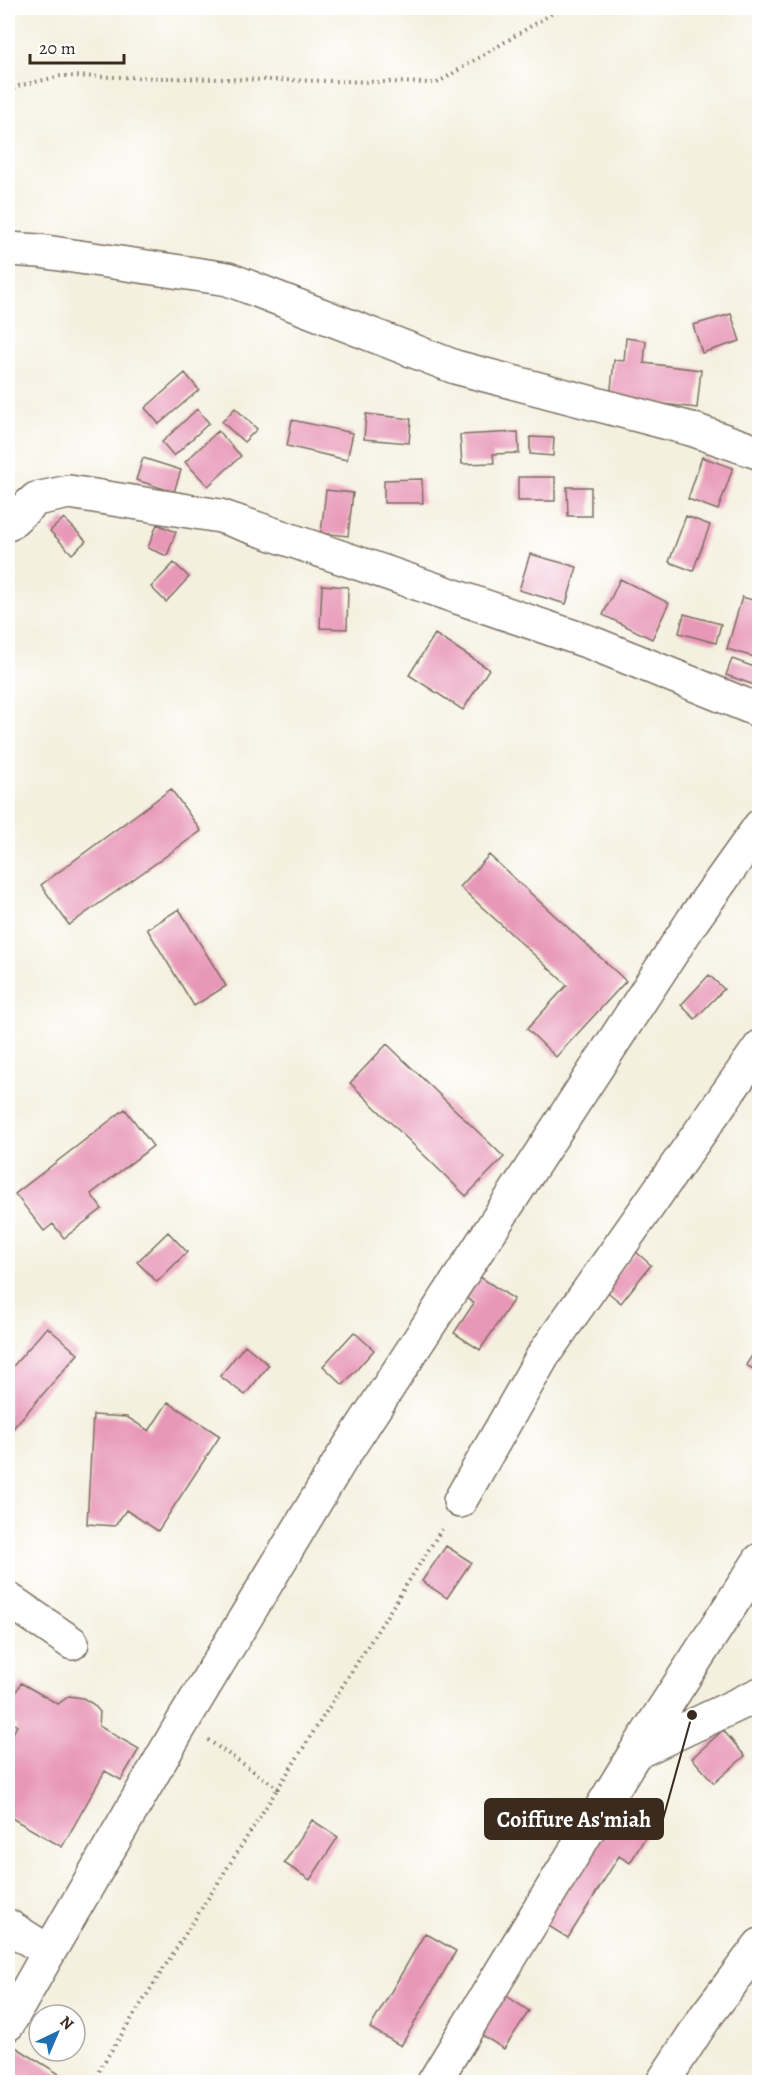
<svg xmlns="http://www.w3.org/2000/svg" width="767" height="2090" viewBox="0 0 767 2090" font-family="Alegreya,serif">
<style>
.building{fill:#e898b7}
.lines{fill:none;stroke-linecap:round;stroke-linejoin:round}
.minor-casing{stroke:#7c6f62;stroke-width:36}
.path{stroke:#7c6f62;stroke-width:4;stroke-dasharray:1.5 4.5;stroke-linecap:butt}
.minor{stroke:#fff;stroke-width:33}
.leader{fill:none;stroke:#3b2a1e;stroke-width:2}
.callout-dot{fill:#3b2a1e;stroke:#fff;stroke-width:2}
.callout{fill:#3b2a1e;stroke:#3b2a1e;stroke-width:2}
.callout-label{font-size:22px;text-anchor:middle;font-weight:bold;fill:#fff}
</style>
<rect width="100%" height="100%" fill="#fff"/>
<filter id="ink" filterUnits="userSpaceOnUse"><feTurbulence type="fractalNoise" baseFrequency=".0167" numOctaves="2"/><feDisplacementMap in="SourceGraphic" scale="12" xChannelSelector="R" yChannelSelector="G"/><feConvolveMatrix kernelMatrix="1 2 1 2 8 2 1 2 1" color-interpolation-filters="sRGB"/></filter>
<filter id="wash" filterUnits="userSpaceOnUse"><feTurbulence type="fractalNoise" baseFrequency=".008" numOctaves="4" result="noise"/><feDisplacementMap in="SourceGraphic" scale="24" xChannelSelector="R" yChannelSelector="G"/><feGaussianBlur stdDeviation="1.35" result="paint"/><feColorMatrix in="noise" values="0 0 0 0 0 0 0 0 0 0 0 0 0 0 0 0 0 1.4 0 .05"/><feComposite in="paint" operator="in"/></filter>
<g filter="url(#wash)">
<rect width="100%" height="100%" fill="#f4f0df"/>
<g id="blocks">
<path class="building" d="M731,314L740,341L702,353L693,325Z
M626,338L646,341L644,363L701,370L697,408L610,398L614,360L624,361Z
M185,373L199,390L159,424L145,408Z
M235,408L257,429L244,442L222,422Z
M197,409L209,423L174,456L162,442Z
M366,414L411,419L409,443L364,439Z
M292,420L353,433L347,460L287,446Z
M218,431L241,456L208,486L185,462Z
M518,432L519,453L493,454L494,463L462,464L460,435Z
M530,437L554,438L553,456L530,454Z
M702,457L733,468L718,510L688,499Z
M143,458L181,470L174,492L136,480Z
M518,477H555V501H518Z
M422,479L423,503H384V480Z
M567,487H591V516H568Z
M326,490L353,493L348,536L321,533Z
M686,516L710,525L693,571L669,562Z
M64,518L86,541L72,554L50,531Z
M157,524L176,532L167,556L148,548Z
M530,554L577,567L566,604L519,590Z
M174,563L189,577L166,602L151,587Z
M620,579L669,603L652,639L603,615Z
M322,585L348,587L347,629L320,628Z
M742,597L760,602L757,658L727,649Z
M684,614L721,624L716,643L679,633Z
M435,634L489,669L463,710L409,675Z
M732,659L760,669V687L726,675Z
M171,789L201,831L69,925L41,885Z
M489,855L626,981L556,1057L527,1029L567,985L460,887Z
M179,909L226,986L194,1006L147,929Z
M709,975L724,989L695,1019L681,1005Z
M387,1044L504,1157L466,1196L350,1083Z
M125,1109L153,1146L91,1194L102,1209L64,1238L53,1224L44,1231L15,1194Z
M168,1232L187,1252L157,1282L137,1262Z
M635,1251L651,1265L621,1303L604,1289Z
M474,1273L514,1299L480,1350L454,1333L474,1303L460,1294Z
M47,1327L78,1354L8,1434V1372Z
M354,1332L374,1350L343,1385L323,1366Z
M760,1343V1373L746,1365Z
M245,1345L269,1365L245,1395L220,1376Z
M168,1402L220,1436L158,1531L126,1510L115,1526L87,1524L93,1415L127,1417L149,1431Z
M446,1546L471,1562L447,1598L422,1581Z
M21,1683L58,1704L69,1696L83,1698L93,1704L100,1712L99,1726L139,1749L121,1780L105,1771L62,1847L8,1816V1742L17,1726L8,1720V1707Z
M723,1730L745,1756L714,1783L692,1758Z
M615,1805L651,1828L630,1863L619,1856L568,1938L542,1922Z
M312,1820L338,1837L310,1880L284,1863Z
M425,1933L456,1951L401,2046L370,2028Z
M502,1993L529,2011L504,2049L477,2032Z
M9,2043L72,2082H8Z"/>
</g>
</g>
<g filter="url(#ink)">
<use href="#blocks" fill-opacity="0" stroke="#7c6f62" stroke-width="1.5"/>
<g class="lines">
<defs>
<path id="minor" d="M8,249L39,251L228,279L455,367L691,429L760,453
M8,524L36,499L69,492L220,516L592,643L760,711
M460,1501L544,1354L760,1047
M8,1599L72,1643
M635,1753L760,1694
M8,1926L49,1952L8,2024
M49,1952L182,1723L340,1461L693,920L760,826
M434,2082L635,1753L760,1560
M663,2082L706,2016L760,1945"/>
</defs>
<use href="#minor" class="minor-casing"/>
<path class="path" d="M8,92L18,86L61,76L437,83L561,8
M208,1740L278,1788L443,1527
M94,2082L101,2067L278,1788"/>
<use href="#minor" class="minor"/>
</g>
</g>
<path class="leader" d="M692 1715L663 1819"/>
<circle class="callout-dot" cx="692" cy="1715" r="6"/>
<rect class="callout" x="485" y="1799" width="178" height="40" rx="6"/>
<g class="callout-label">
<text x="574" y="1827">Coiffure As'miah</text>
</g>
<rect width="767" height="2090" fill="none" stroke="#fff" stroke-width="30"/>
<g transform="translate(57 2033) rotate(44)"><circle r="28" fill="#ffffff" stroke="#b1aaa5" stroke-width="1.5"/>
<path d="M0-4.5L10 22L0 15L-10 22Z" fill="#1f6fb2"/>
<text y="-9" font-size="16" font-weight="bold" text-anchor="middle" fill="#3b2a1e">N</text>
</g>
<path d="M30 54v9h94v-9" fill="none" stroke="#3b2a1e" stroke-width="3"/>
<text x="39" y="54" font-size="18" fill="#3b2a1e" stroke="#ffffff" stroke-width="4.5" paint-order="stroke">20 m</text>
</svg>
